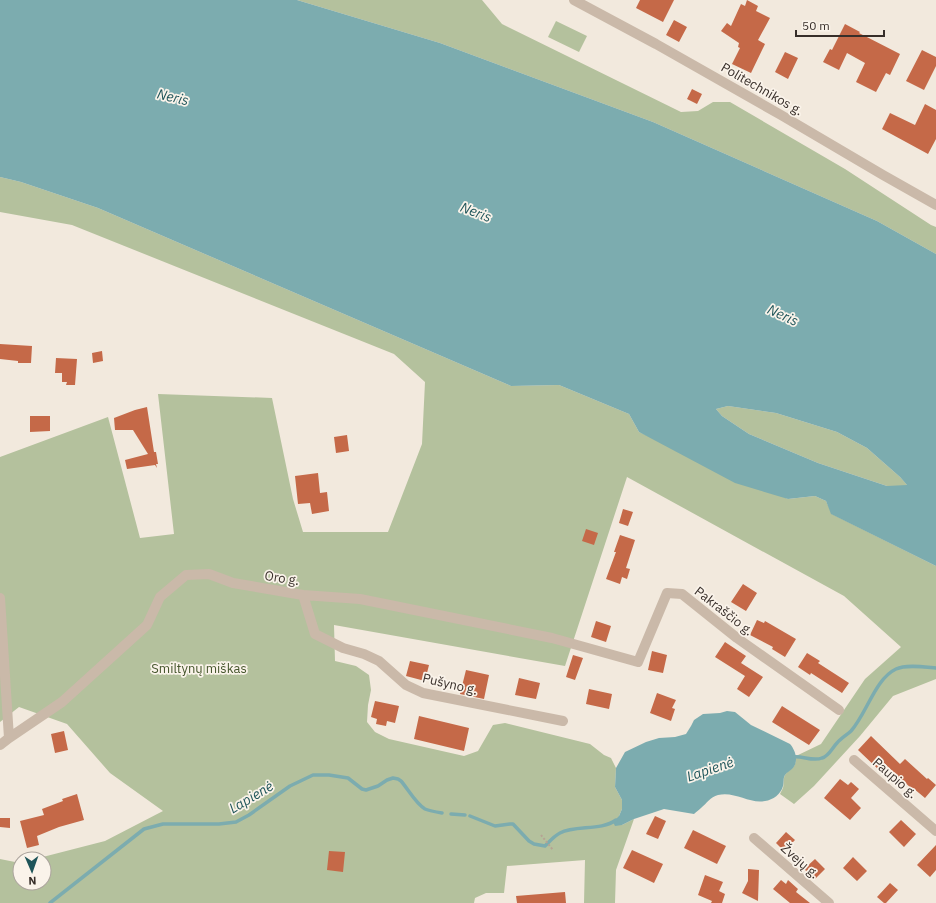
<svg xmlns="http://www.w3.org/2000/svg" width="936" height="903" viewBox="0 0 936 903" font-family="'IBM Plex Sans',sans-serif">
<style>
.green{fill:#b4c19d}
.water{fill:#7cacaf;fill-rule:evenodd}
.lines{fill:none;stroke-linecap:round;stroke-linejoin:round}
.stream{stroke:#7cacaf;stroke-width:3.5}
.building{fill:#c56948}
.path{stroke:#b6a393;stroke-width:2;stroke-dasharray:2 2;stroke-linecap:butt}
.street{stroke:#cab9a9;stroke-width:10}
.labels{text-anchor:middle;dominant-baseline:central;stroke-width:3.5;stroke-linejoin:round;paint-order:stroke}
.street-label{font-size:13px;fill:#372e29;stroke:#faf3ea}
.park-label{font-size:13px;fill:#46562d;stroke:#faf3ea}
.water-label{font-size:14px;font-style:italic;fill:#1e5459;stroke:#faf3ea}
</style>
<rect width="100%" height="100%" fill="#f2e9dd"/>
<path class="green" d="M297,0H482L502,24L681,112L698,111L713,102H730L845,169L931,225L936,227V254L877,221L653,122L440,43Z
M556,21L587,36L579,52L548,37Z
M0,177L21,182L98,208L511,386L559,385L629,414L639,432L788,499L815,496L826,501L832,514L936,566V679L893,696L860,736L814,786L794,804L780,794C781,792 782,790 783,788C784,784 783,781 784,778C787,767 796,773 796,756L821,744L865,679L901,647L844,596L627,477L565,666L334,625L335,661L356,666L369,675L371,690L368,705L367,722L375,732L389,739L464,756L478,751L493,725L505,723L590,744L604,755L611,758L616,768L615,787L622,800V809L619,816L622,825L634,819L616,870L615,903H584L585,860L507,866L504,893H486L475,898L474,903H0V859L20,863V883H44V859H35L105,841L163,811L110,773L67,724L19,707L0,722V457L108,417L140,538L174,534L158,394L272,398L293,499L303,532H388L422,444L425,382L394,354L72,225L0,212Z
M728,406L776,413L837,432L867,448L900,477L908,486H887L818,463L749,434L722,416L716,409Z"/>
<path class="water" d="M0,0H297L440,43L653,122L877,221L936,254V566L831,514L826,501L815,496L788,499L735,483L639,432L629,414L559,385L511,386L98,208L21,182L0,177ZM728,406L776,413L837,432L867,448L900,477L907,485L887,486L818,463L749,434L722,416L716,409Z
M727,711L735,712L751,725L790,744C796,751 799,762 792,769C790,771 787,772 785,775C783,778 784,782 783,786C781,794 773,800 765,801C749,804 735,791 718,795C710,797 707,803 701,808C699,810 696,812 694,814L664,809L634,819L622,825L615,826L613,822L619,816L622,809V800L615,787L616,768L625,752L646,742L659,738L675,737L686,734L691,726L694,720L703,714L720,713Z"/>
<g class="lines">
<path class="stream" d="M792,757C802,755 812,762 822,758C829,756 832,748 837,743C841,738 847,735 851,731C867,713 875,679 896,669C906,664 925,667 936,668
M451,814L465,815
M470,816L495,826L510,824H513L529,841L534,844L545,846C549,842 554,836 560,833C576,825 601,831 616,820
M50,903L144,829L163,824H219L236,822L249,815L290,786L313,775H329L348,778L362,789L366,790L378,786L387,780L393,778L398,779L401,781C408,789 416,804 425,809C430,811 436,812 442,813"/>
</g>
<path class="building" d="M640,0H674L663,22L636,8Z
M747,0L758,6L756,11L770,18L758,40L765,44L751,73L732,64L740,48L738,47L739,43L721,31L727,23L731,26L741,4L745,6Z
M674,20L687,27L679,42L666,35Z
M845,24L860,32L859,33L900,54L890,75L886,73L876,92L856,82L865,63L847,53L839,70L823,62L830,49L832,50Z
M922,50L936,57V66L924,90L906,81Z
M785,52L798,58L788,79L775,72Z
M692,89L702,94L697,104L687,99Z
M925,104L936,110V139L928,154L882,129L890,113L915,125Z
M0,344L32,346L31,363H18V361L0,359Z
M102,351L103,361L93,363L92,353Z
M56,358L77,359L75,385H66L67,382H62V373H55Z
M147,407L154,452H156L158,464H156L157,468L155,465L127,469L125,460L148,454L133,430H115L114,418L135,410Z
M30,416H50V431L30,432Z
M347,435L349,451L336,453L334,437Z
M318,473L320,493L327,492L329,511L312,514L310,503L298,504L295,476Z
M623,509L633,512L628,526L619,523Z
M586,529L598,533L594,545L582,541Z
M620,535L635,540L626,568L630,569L627,579L622,577L620,584L606,579L616,552H614Z
M743,584L757,593L746,611L731,602Z
M757,620L764,623L765,621L796,639L785,657L772,649L773,647L750,635Z
M596,621L611,626L606,642L591,637Z
M725,642L746,656L741,663L763,677L749,697L737,689L745,676L715,657Z
M652,651L667,655L663,673L648,670Z
M807,653L820,661L818,663L849,683L842,693L811,673L810,675L798,667Z
M573,655L583,658L575,680L566,677Z
M410,661L429,665L425,681L406,676Z
M466,670L489,675L484,699L460,694Z
M519,678L540,683L536,699L515,695Z
M589,689L612,694L609,709L586,704Z
M657,693L676,700L672,708L675,709L671,721L650,713Z
M375,701L399,706L395,723L387,721L386,726L376,724L377,719L371,717Z
M782,706L820,730L809,745L772,722Z
M419,716L469,728L464,751L414,739Z
M64,731L68,750L55,753L51,734Z
M871,736L900,764L905,759L927,779L928,778L936,785L925,798L913,788L912,789L884,763L878,769L858,750Z
M840,779L848,785L851,782L859,789L851,798L861,808L850,820L824,798Z
M77,794L84,820L59,827L37,836L39,845L27,848L20,821L44,815L42,809L63,801L62,799Z
M655,816L666,821L658,839L646,834Z
M0,818H10V828L0,827Z
M901,820L916,834L904,847L889,832Z
M693,830L726,846L717,864L684,848Z
M786,832L795,840L784,851L776,843Z
M936,845V870L930,877L917,865Z
M632,850L663,864L654,883L623,868Z
M329,851L345,852L343,872L327,870Z
M853,857L867,871L857,881L843,868Z
M815,859L825,869L815,879L804,869Z
M748,869L759,870L758,901L742,893L748,881Z
M705,875L723,882L719,891L725,894L722,903H711L712,901L698,895Z
M781,880L786,884L788,880L798,889L796,892L810,903H790L773,889Z
M890,883L898,890L886,903H884L877,897Z
M565,892L566,903H517L516,896Z"/>
<g class="lines">
<path class="path" d="M541,835L553,850"/>
<path class="street" d="M574,0L656,44L781,115L883,175L936,205
M303,595L315,634L343,648L364,654L379,661L406,685L423,693L563,721
M0,598L9,738
M0,745L9,738L62,702L147,625L160,597L186,575L209,574L233,583L303,595L360,599L552,638L638,662L667,593L682,594L737,638L839,710
M854,760L936,831
M754,838L829,903"/>
</g>
<g class="labels">
<g class="street-label">
<text transform="translate(762 89) rotate(30)">Politechnikos g.</text>
<text transform="translate(282 578) rotate(9)">Oro g.</text>
<text transform="translate(724 611) rotate(38)">Pakraščio g.</text>
<text transform="translate(450 684) rotate(13)">Pušyno g.</text>
<text transform="translate(895 778) rotate(41)">Paupio g.</text>
<text transform="translate(800 861) rotate(41)">Žvejų g.</text>
</g>
<g class="park-label">
<text x="199" y="668">Smiltynų miškas</text>
</g>
<g class="water-label">
<text transform="translate(173 97) rotate(13)">Neris</text>
<text transform="translate(476 212) rotate(21)">Neris</text>
<text transform="translate(783 315) rotate(25)">Neris</text>
<text transform="translate(710 769) rotate(-19)">Lapienė</text>
<text transform="translate(251 797) rotate(-31)">Lapienė</text>
</g>
</g>
<g transform="translate(32 871) rotate(178)"><circle r="19" fill="#faf3ea" stroke="#aca49d"/>
<path d="M0-3L7 15L0 10L-7 15Z" fill="#1e5459"/>
<text y="-6" font-size="11" font-weight="bold" text-anchor="middle" fill="#372e29">N</text>
</g>
<path d="M796 30v6h88v-6" fill="none" stroke="#372e29" stroke-width="2"/>
<text x="802" y="30" font-size="12" fill="#372e29" stroke="#faf3ea" stroke-width="3" paint-order="stroke">50 m</text>
</svg>
